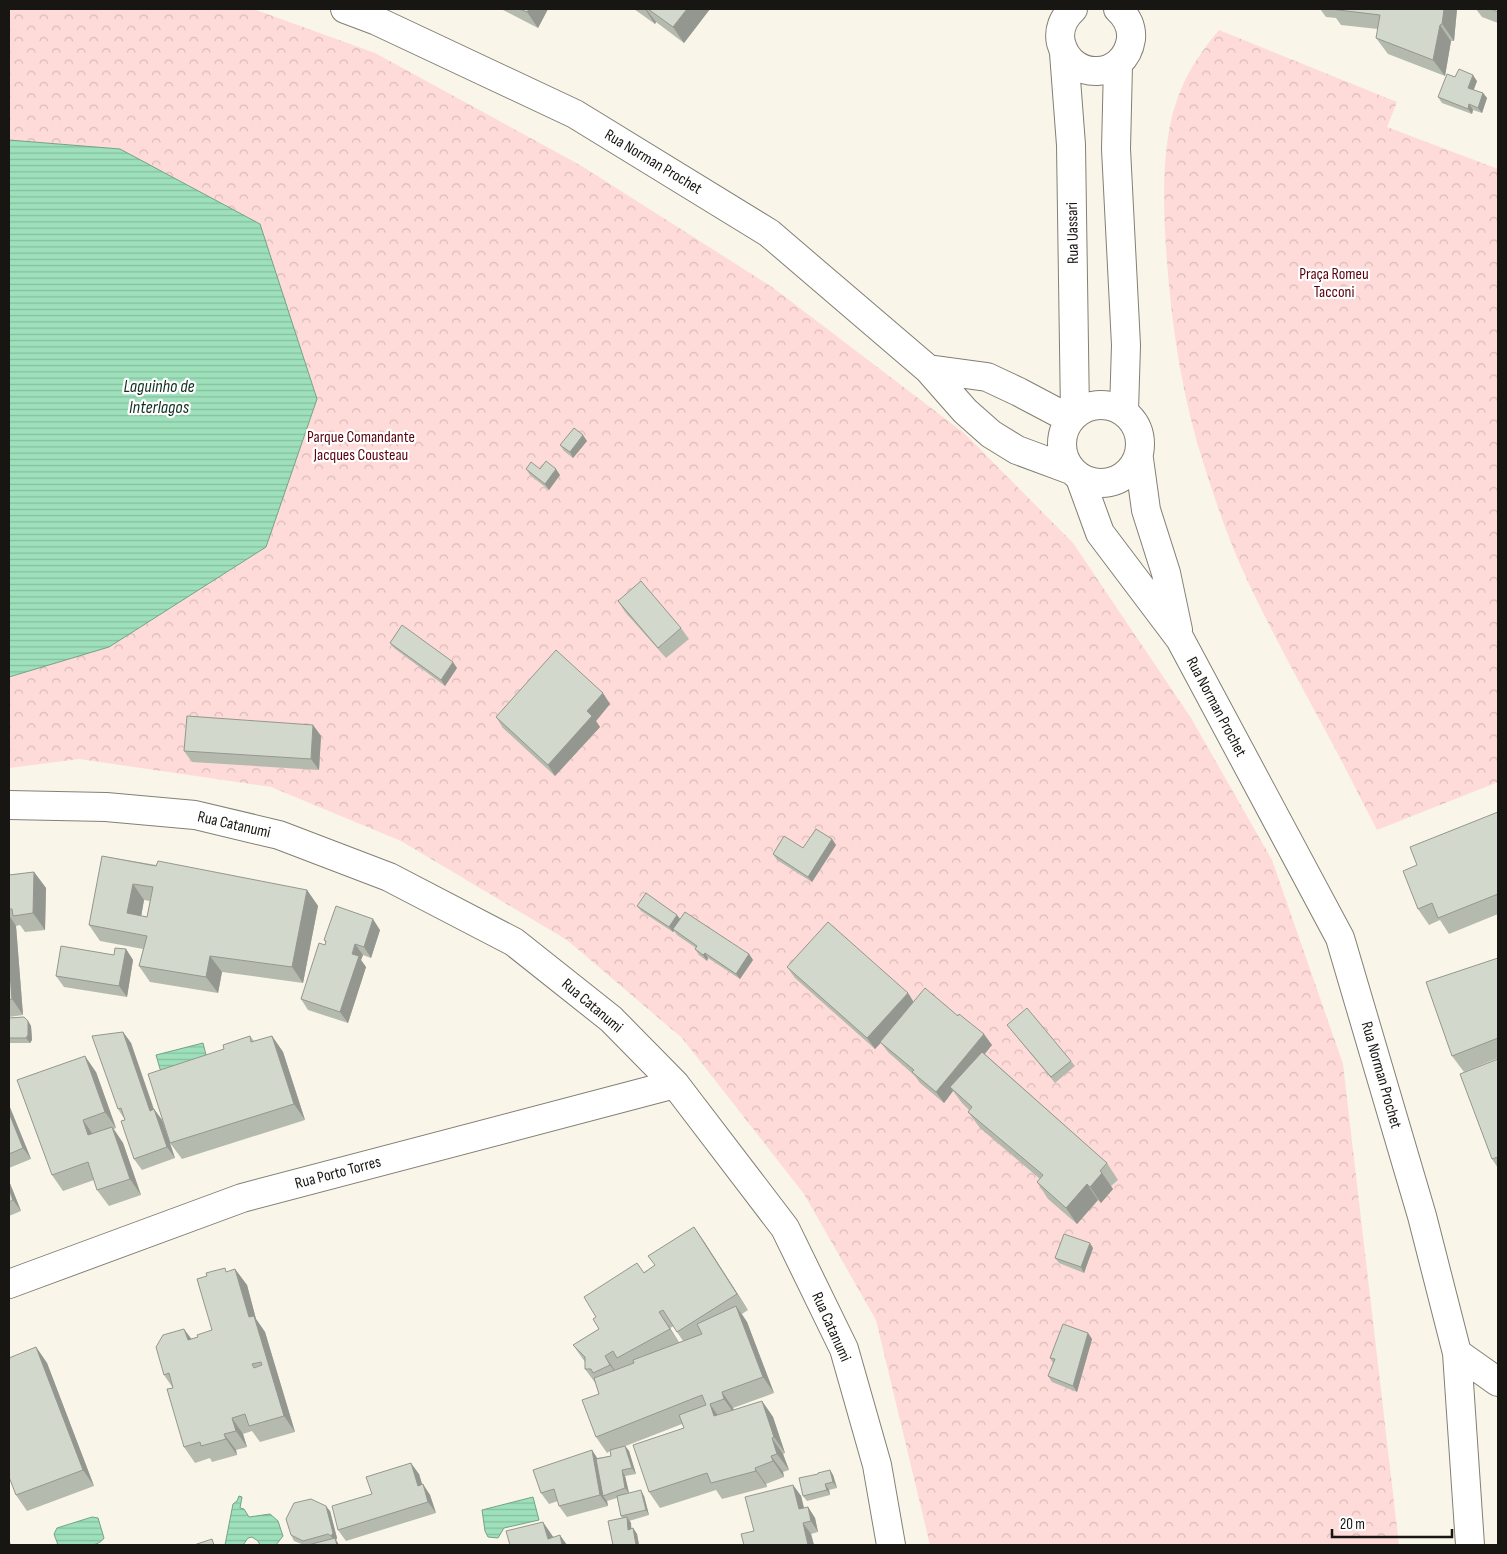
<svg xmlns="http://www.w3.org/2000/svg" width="1507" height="1554" viewBox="0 0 1507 1554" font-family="'Sofia Sans Condensed',sans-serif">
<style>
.forest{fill:url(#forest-crowns)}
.water{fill:url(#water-rules);stroke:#75a388}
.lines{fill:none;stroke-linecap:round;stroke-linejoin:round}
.minor-casing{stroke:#837f74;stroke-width:30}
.minor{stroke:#fff;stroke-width:28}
.wall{fill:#b5baaf;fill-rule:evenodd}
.shaded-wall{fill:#94978f}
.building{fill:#d3d8cc;stroke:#94978f;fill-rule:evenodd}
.labels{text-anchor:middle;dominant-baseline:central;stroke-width:4.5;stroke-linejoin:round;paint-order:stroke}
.street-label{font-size:16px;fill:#181612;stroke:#fff}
.park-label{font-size:16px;fill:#58000c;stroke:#fff}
.water-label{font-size:18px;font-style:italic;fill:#123121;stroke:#fff}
</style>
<defs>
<pattern id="forest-crowns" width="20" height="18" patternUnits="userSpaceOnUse" patternTransform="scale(1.25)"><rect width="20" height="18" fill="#fedbd8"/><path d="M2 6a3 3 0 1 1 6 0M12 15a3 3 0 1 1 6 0" fill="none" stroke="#d9bbb8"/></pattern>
<pattern id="water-rules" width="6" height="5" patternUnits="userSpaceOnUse" patternTransform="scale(1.25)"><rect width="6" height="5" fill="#9de0ba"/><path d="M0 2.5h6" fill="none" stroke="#86bf9f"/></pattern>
</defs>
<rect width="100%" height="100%" fill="#f9f5e9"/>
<path class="forest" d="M9,9H253L375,53L580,165L772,287L964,433L1073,543L1191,718L1272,860L1343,1064L1399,1545H930L876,1320L804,1194L682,1038L567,940L401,841L271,787L79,759L9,768Z
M1219,30L1397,102L1387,127L1498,169V782L1377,830C1364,805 1351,779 1338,754C1308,698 1277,643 1250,586C1231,547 1217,506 1204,465C1183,400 1172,330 1167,262C1163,210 1160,140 1180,92C1189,69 1203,49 1219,30Z"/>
<path class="water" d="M9,140L120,149L260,224L317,399L266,547L109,647L9,677Z
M203,1043L209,1067L163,1079L156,1055Z
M239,1496L242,1497L240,1508L244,1509L249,1517L270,1514L278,1521L283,1536L276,1545H260L258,1541L252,1537L248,1538L243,1545H225L233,1504L237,1501Z
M533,1497L539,1520L504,1528L498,1538L488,1537L485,1531L482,1510Z
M92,1517L98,1518L104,1538C97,1550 70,1545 58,1545L54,1534L57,1528Z"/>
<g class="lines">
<defs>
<path id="minor" d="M345,9L377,21L575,114L769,233L928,369L965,411L991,434L1017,450L1071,470
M1073,9C1063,18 1058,30 1061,43C1071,82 1125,80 1131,39C1132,27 1127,17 1118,9
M1064,53L1071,145L1075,414
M1118,65L1116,149L1126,345L1124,411
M928,369L987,377L1019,392L1070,419
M1062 444a39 39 0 1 1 78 0a39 39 0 1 1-78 0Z
M1139,459L1146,510L1166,573L1178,630
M1080,478L1100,533L1180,639L1340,938L1422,1216L1457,1353L1470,1545
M9,805L106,807L195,815L279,835L389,877L514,942L611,1019L675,1084L785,1228L844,1349L877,1465L891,1545
M9,1284L242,1198L675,1084
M1457,1353L1498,1382"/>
</defs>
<use href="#minor" class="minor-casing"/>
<use href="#minor" class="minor"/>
</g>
<path class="wall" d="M501,9H548L538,28Z
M634,9H710L684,43L656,22L655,24Z
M1320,9H1457L1454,41H1451L1445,76L1388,54L1376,38L1378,29L1341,25L1336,18L1326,17Z
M1476,9H1498V23L1482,17Z
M1455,77L1477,81L1474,90L1483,93L1487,98L1482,113L1473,110L1472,114L1442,103L1438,97Z
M587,441L573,458L564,451L560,445Z
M526,469H540L560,475L549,490L530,475Z
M618,601L681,628L689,639L666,658L625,612Z
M390,643L457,668L445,686L394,648Z
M610,704L596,721L600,727L555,776L503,728L496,717Z
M313,725L321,736L319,770L192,762L184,751Z
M1498,812V914L1449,934L1440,920L1429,925L1418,909L1417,865Z
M832,839L836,845L812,882L777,860L773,854L803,848Z
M102,856L307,890L318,906L303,983L222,972L218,993L150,982L139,966L143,949L100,941L89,925ZM144,900L150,901L147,917L141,916Z
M34,872L46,888L45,930L25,932L20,925L16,926L23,1015L9,1017V875Z
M637,906L680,919L749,954L753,960L740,979L708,958L707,961L699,955L695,949L696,948L677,935L674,931L673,932L641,911Z
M380,930L371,958L363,955L361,960L366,967L348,1023L308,1010L301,999L325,945L326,943L324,940Z
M126,949L133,960L127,997L64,987L56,976L114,955Z
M1498,958V1058L1464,1072L1452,1056Z
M787,967L914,1002L992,1045L985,1054L1107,1163L1118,1180L1111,1186L1113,1189L1101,1203L1098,1200L1077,1224L1048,1199L1037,1182L1040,1179L980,1128L968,1112L970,1111L962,1103L953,1091L944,1103L920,1083L915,1076L888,1052L881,1043L875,1049L795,978Z
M9,1018L28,1021L31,1026L32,1040L30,1043H9Z
M1007,1025L1071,1061L1075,1066L1055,1083Z
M123,1032L131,1043L154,1109L162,1120L175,1158L142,1170L134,1159L125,1120L118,1109Z
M250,1036L254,1041L272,1036L283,1052L305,1120L182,1159L170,1143L224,1049Z
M1498,1059V1168L1492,1159Z
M96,1072L116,1128L114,1129L123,1143L141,1195L109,1206L97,1190L94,1180L63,1191L52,1175Z
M9,1105L31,1159L9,1168Z
M9,1181L21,1211L9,1216Z
M694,1227L705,1243L748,1310L742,1314L747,1322L774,1393L733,1408L734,1410L762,1401L773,1417L785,1453L783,1454L789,1470L783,1472L784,1477L766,1484L767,1487L722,1499L716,1490L660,1508L649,1492L684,1428L682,1424L623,1447L625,1446L629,1451L636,1474L625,1476L629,1493L644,1496L649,1515L629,1521L631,1523V1529L633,1528L637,1534L639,1545L621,1516L617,1498L607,1501L608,1506L567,1517L559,1506L558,1501L549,1504L541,1493L592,1450L597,1458L611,1456L610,1451L607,1453L596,1437L599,1394L596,1384L585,1369V1362L573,1345L599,1329L596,1317L644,1272L655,1265ZM674,1326L677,1332L683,1341L679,1342L670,1328Z
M1093,1248L1084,1273L1059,1263L1055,1258Z
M235,1269L247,1285L256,1319L265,1332L295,1432L260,1442L252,1431L243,1434L247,1447L236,1450L237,1455L212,1462L210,1458L195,1463L184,1447L173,1388L164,1375L191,1339L198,1337L212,1330L228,1272Z
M1088,1333L1092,1339L1077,1392L1052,1382L1048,1376L1053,1363L1050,1358Z
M36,1347L47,1363L94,1486L27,1511L16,1495Z
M830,1470L833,1475L837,1488L829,1490L830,1495L807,1501L803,1496L818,1474Z
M419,1474L422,1484L430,1495L436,1513L346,1541L338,1530L372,1494Z
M793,1485L801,1496L804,1508L808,1507L815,1518L818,1532L811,1534L814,1545H744L754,1531Z
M330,1511L337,1538L336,1540L339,1545H304L294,1541L291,1535Z"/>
<path class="shaded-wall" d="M529,9H548L538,28L527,12Z
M645,9H646L656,22L655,24Z
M687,9H710L684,43L673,27Z
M1444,9H1457L1454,41L1442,24Z
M1440,25L1451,41L1445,76L1433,60Z
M1473,75L1477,81L1472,93L1468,88Z
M1483,93L1487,98L1482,113L1478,108Z
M1469,104L1473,110L1472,114L1468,109Z
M583,435L587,441L573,458L570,452Z
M556,469L560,475L549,490L545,484Z
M453,662L457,668L445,686L441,680Z
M603,693L610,704L596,721L600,727L555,776L548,765L587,711Z
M313,725L321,736L319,770L311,759Z
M832,839L836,845L812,882L808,877Z
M34,872L46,888L45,930L33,913Z
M133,884L144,900L139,929L127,913Z
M307,890L318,906L303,983L292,967Z
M9,915L16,926L23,1015L12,999L9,961Z
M677,915L681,920L673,929L674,931L673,932L669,927Z
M373,919L380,930L371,958L364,947Z
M355,944L363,955L361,960L366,967L348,1023L340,1012Z
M126,949L133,960L127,997L119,986Z
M705,953L708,958L707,961L703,955Z
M749,954L753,960L740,979L736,974Z
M210,956L222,972L218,993L206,977Z
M908,993L915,1004L875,1049L867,1038Z
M28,1021L31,1026L32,1040L30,1043L26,1038Z
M123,1032L131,1043L158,1122L150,1111Z
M984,1034L992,1045L954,1090L950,1087L953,1091L944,1103L936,1092Z
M272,1036L283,1052L305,1120L294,1104Z
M85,1056L96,1072L116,1128L105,1112Z
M9,1105L31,1159L23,1148L9,1113Z
M154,1109L162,1120L175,1158L167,1147Z
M83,1120L94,1136L88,1135Z
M112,1127L123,1143L141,1195L130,1179Z
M1102,1173L1113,1189L1101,1203L1090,1187Z
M9,1181L21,1211L13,1200L9,1189Z
M1087,1184L1098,1200L1077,1224L1066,1208Z
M694,1227L705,1243L748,1310L737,1294Z
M1090,1243L1093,1248L1084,1273L1081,1267Z
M235,1269L247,1285L256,1319L265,1332L295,1432L284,1416L249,1317Z
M736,1306L747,1322L774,1393L763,1377Z
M659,1312L670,1328L681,1346Z
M184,1329L196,1345L188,1340Z
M1088,1333L1092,1339L1077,1392L1073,1386Z
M36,1347L47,1363L94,1486L83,1470Z
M605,1356L616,1372L621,1381L610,1365Z
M722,1392L733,1408L736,1416L724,1399Z
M762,1401L773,1417L785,1453L774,1437Z
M710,1404L721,1420L714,1416Z
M232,1418L243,1434L247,1447L236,1431Z
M224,1434L236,1450L237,1455L226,1439Z
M772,1438L783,1454L789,1470L777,1454Z
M625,1446L629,1451L636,1474L632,1468Z
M592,1450L599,1461L603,1496L607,1501L608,1506L600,1495Z
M771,1456L783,1472L784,1477L773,1461Z
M411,1463L419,1474L426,1497L418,1486Z
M755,1468L766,1484L767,1487L756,1471Z
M622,1470L625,1476L629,1493L625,1488Z
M830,1470L833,1475L837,1488L833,1482Z
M423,1484L430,1495L436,1513L428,1502Z
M825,1484L829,1490L830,1495L827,1490Z
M793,1485L801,1496L807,1520L799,1509Z
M641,1490L644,1496L649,1515L646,1510Z
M326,1506L330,1511L337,1538L336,1540L339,1545H337L331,1536Z
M808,1507L815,1518L818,1532L811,1521Z
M627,1517L631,1523L632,1535L628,1530Z
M543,1522L554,1538L548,1539Z
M803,1523L811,1534L814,1545H808Z
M633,1528L637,1534L639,1545H636Z
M560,1535L567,1545H562Z
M9,1539L11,1545H9Z"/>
<path class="building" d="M520,9H529L527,12Z
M648,9H687L673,27Z
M1330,9H1444L1442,24L1440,25L1433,60L1376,38L1380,15Z
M1491,9H1498V12Z
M1459,69L1473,75L1468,88L1483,93L1478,108L1469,104L1468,109L1438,97L1447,74L1455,77Z
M574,428L583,435L570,452L560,445Z
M546,461L556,469L545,484L526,469L531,462L540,469Z
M641,581L681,628L658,648L618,601Z
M402,625L453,662L441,680L390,643Z
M556,650L603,693L587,711L592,716L548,765L496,717Z
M187,716L313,725L311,759L184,751Z
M1498,812V894L1438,918L1432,903L1418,909L1403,871L1417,865L1410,847Z
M816,829L832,839L808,877L773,854L784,836L803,848Z
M102,856L156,866L158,861L307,890L292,967L210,956L206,977L139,966L147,936L89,925ZM133,884L153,887L147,917L127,913Z
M34,872L33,913L13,916L12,909H9V875Z
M646,893L677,915L669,927L637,906Z
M336,906L373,919L364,947L355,944L352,954L359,956L340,1012L301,999L319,943L325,945L326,941L324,940Z
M685,912L749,954L736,974L705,953L703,955L695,949L697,946L673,929Z
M828,922L908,993L867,1038L787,967Z
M61,946L114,955L115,948L126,949L119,986L56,976Z
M1498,958V1038L1452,1056L1426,982Z
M9,961L12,999L9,1000Z
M925,988L958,1016L959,1014L984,1034L936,1092L912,1072L914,1070L880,1042Z
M1027,1008L1071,1061L1051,1077L1007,1025Z
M24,1017L28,1021V1035L26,1038H9V1018Z
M123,1032L150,1111L154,1109L167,1147L134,1159L121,1121L125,1120L121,1108L118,1109L92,1036Z
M250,1036L251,1042L272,1036L294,1104L170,1143L148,1074L224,1049L223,1045Z
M982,1052L1107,1163L1100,1171L1102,1173L1090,1187L1087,1184L1066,1208L1037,1182L1043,1175L968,1112L972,1107L950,1087Z
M85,1056L105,1112L83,1120L88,1135L112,1127L130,1179L97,1190L88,1162L52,1175L17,1080Z
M1498,1059V1157L1492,1159L1460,1074Z
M9,1113L23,1148L9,1154Z
M9,1189L13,1200L9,1202Z
M694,1227L737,1294L677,1332L663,1310L659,1312L670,1329L617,1358L613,1351L605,1356L610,1365L593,1373L591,1369H585V1357L573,1345L599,1329L593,1319L596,1317L584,1297L637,1263L644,1273L655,1265L648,1256Z
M1064,1234L1090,1243L1081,1267L1055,1258Z
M225,1268L226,1272L235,1269L249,1317L254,1316L284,1416L249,1426L245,1414L232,1418L236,1431L224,1434L226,1439L201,1446L200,1442L184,1447L167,1389L173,1388L169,1373L164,1375L156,1347L163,1335L184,1329L188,1340L198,1337L197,1335L212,1330L197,1279L207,1276L206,1273ZM261,1362L262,1365L254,1368L252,1364Z
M736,1306L763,1377L722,1392L724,1399L710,1404L714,1416L762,1401L774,1437L772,1438L777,1454L771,1456L773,1461L755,1468L756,1471L711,1483L707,1473L649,1492L633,1445L684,1428L679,1415L706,1405L702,1395L596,1437L582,1400L599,1394L594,1378L634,1363L633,1360L702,1334L697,1324Z
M1063,1324L1088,1333L1073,1386L1048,1376L1055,1359L1050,1358Z
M36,1347L83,1470L16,1495L9,1477V1358Z
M625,1446L632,1468L622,1470L625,1488L603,1496L596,1459L611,1456L610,1450Z
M592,1450L600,1495L559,1506L554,1489L541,1493L533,1470Z
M411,1463L418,1486L423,1484L428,1502L338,1530L332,1506L372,1494L366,1477Z
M830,1470L833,1482L825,1484L827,1490L803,1496L799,1478L818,1474V1473Z
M793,1485L799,1509L808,1507L811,1521L803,1523L808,1545H744L741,1534L754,1531L745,1497Z
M641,1490L646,1510L621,1516L617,1496Z
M311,1499L326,1506L333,1533L331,1536L328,1534L303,1541L291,1535L286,1519L294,1503Z
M627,1517L628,1530L633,1528L636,1545H613L608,1521Z
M543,1522L548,1539L560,1535L562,1545H510L506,1531Z
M335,1538L337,1545H308Z
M212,1539L214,1545H194Z"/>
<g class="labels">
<g class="street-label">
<text transform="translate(653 162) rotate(31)">Rua Norman Prochet</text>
<text transform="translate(1073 233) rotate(-91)">Rua Uassari</text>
<text transform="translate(1216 707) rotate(62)">Rua Norman Prochet</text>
<text transform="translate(234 825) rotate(13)">Rua Catanumi</text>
<text transform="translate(592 1006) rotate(40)">Rua Catanumi</text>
<text transform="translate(1381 1075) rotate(74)">Rua Norman Prochet</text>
<text transform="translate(338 1173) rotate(-15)">Rua Porto Torres</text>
<text transform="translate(831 1327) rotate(66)">Rua Catanumi</text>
</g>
<g class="park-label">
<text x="1334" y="274">Praça Romeu<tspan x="1334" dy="18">Tacconi</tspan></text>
<text x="361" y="437">Parque Comandante<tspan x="361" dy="18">Jacques Cousteau</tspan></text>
</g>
<g class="water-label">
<text x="159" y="386">Laguinho de<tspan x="159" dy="21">Interlagos</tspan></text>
</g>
</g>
<rect width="1507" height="1554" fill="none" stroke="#181612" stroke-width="20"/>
<path d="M1332 1529v8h120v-8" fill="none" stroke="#181612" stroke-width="2.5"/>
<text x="1340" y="1529" font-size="15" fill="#181612" stroke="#ffffff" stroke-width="4" paint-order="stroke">20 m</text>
</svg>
